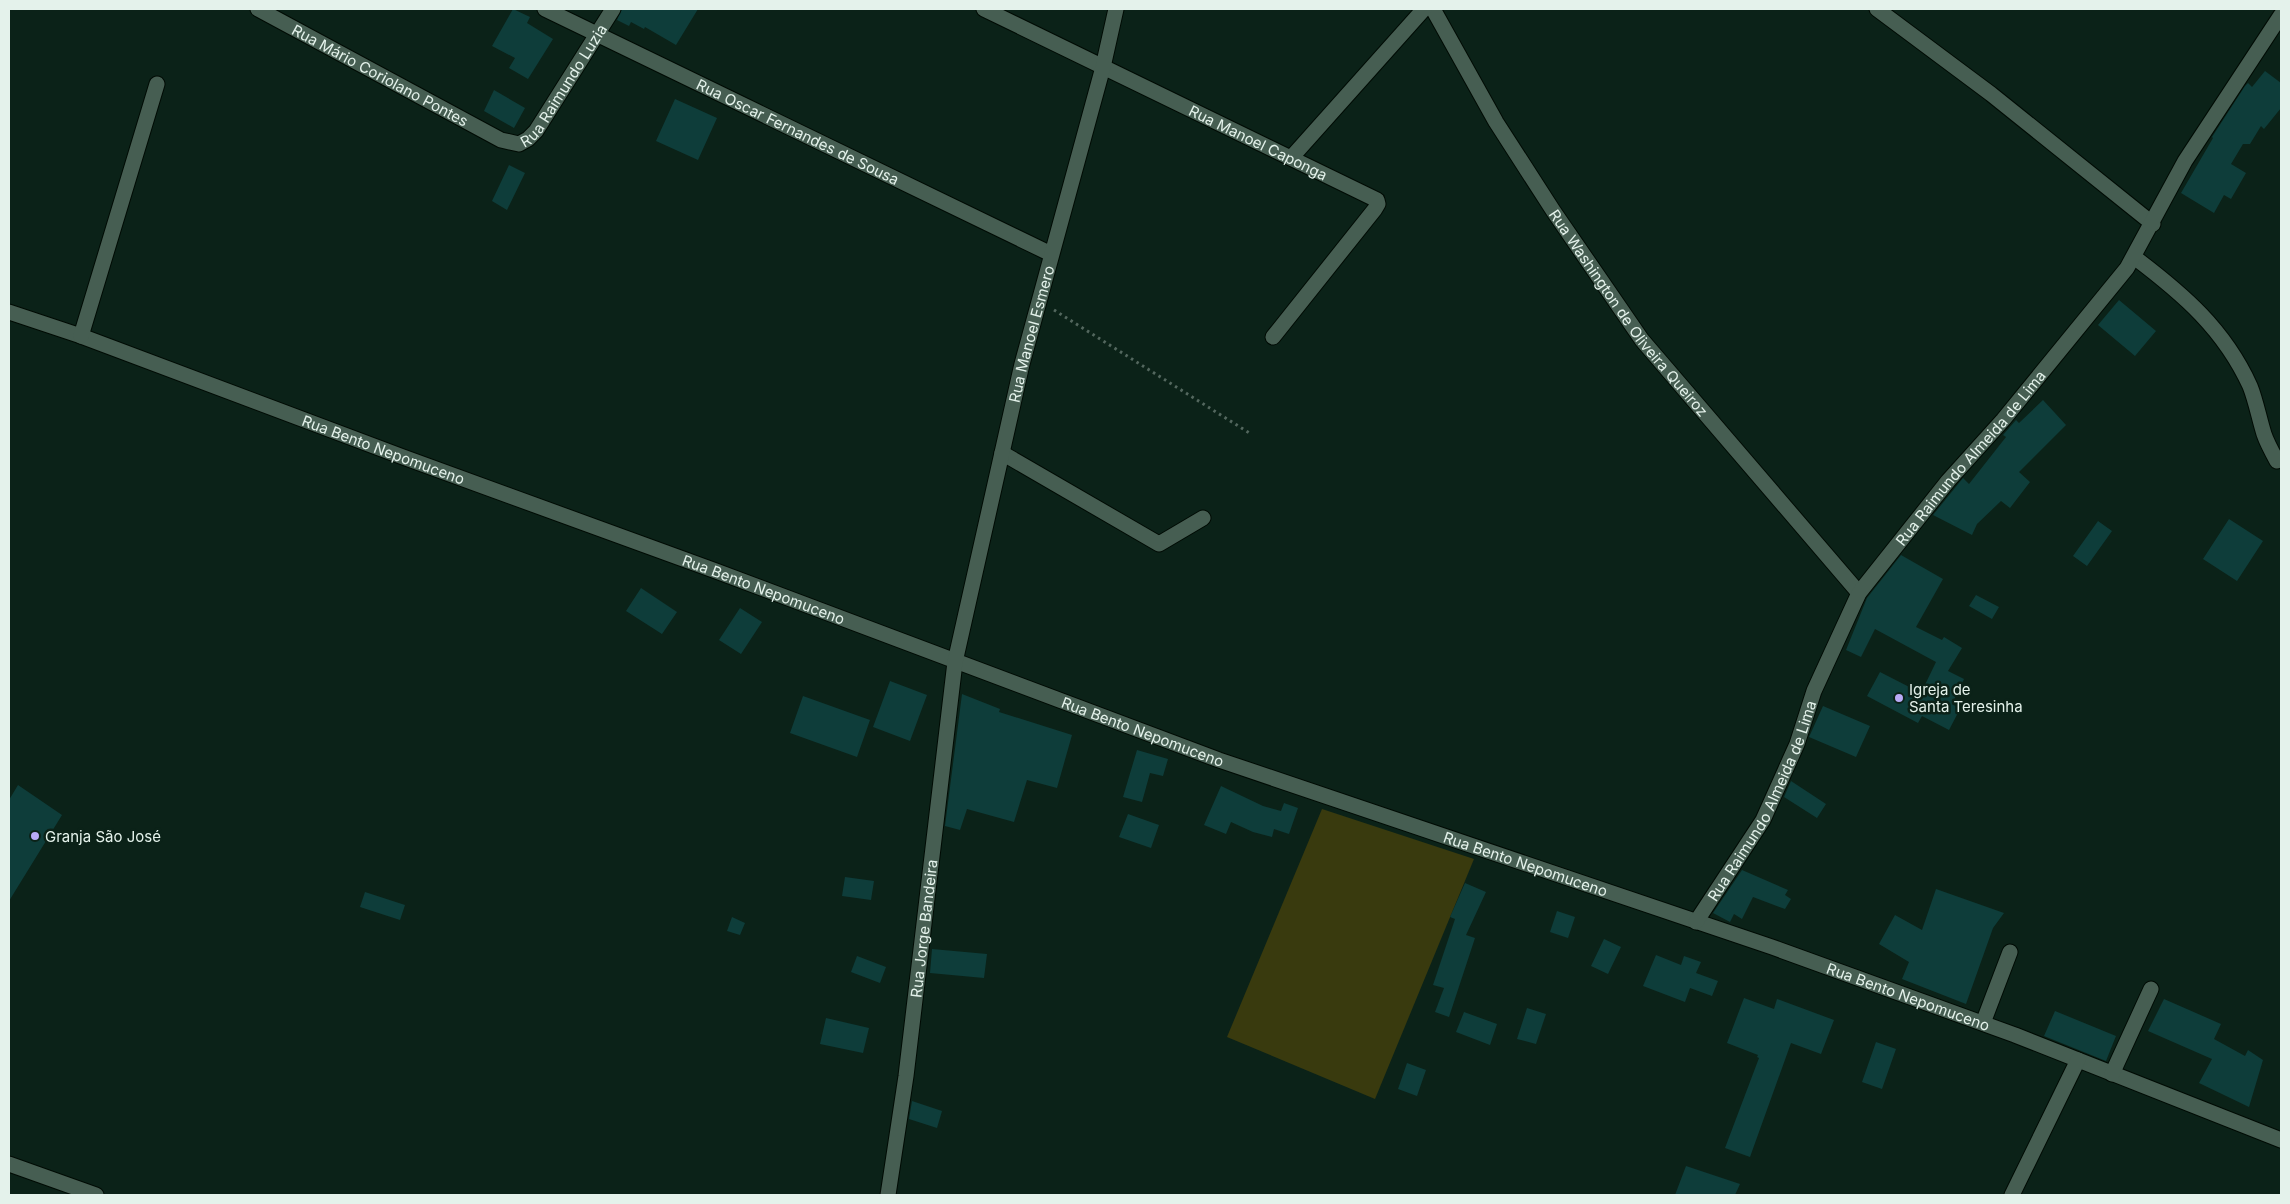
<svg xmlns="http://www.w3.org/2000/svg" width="2290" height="1204" viewBox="0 0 2290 1204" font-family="Inter,sans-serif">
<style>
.green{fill:#393a0e}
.building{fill:#0e3d3a}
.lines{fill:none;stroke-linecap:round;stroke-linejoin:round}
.minor-casing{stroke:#000b04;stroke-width:17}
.path{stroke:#53675e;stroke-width:3;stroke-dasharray:2.5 4;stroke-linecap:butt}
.minor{stroke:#465e52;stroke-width:15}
.poi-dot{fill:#b9abf7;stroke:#0b2218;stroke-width:2}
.labels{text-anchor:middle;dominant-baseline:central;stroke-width:5;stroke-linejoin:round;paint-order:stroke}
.street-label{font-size:15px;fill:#e4f2eb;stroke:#0b2218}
.poi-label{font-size:15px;fill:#e4f2eb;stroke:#0b2218;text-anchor:start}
</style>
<rect width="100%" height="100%" fill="#0b2218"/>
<path class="green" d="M1322,809L1474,859L1375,1099L1227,1037Z"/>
<path class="building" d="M513,9L530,17L527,23L553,39L528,79L509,68L515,58L492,46Z
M622,9H698L676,45L645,27L644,29L631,22L629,26L617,20Z
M2265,71L2281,83V108L2264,129L2261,126L2250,144H2243L2231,164L2246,173L2231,199L2224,195L2214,213L2181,193L2213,138L2212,137L2245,86L2248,83L2252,87Z
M494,90L525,108L514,128L484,111Z
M675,99L717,118L698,160L656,141Z
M509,165L525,173L507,210L492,201Z
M2119,300L2156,331L2135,356L2098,325Z
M2043,400L2066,425L2019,472L2030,482L2010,508L2001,501L1977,524L1972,535L1933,515L1963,478L1969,484L2006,437L2003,435L2016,420L2019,423Z
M2229,519L2263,541L2237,581L2203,559Z
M2098,521L2112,531L2087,566L2073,556Z
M1901,555L1943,579L1916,627L1942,640L1944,637L1962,648L1948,671L1964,679L1952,704L1960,709L1949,730L1922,716L1918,723L1867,696L1880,672L1921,693L1936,662L1875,629L1861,657L1846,650L1867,598Z
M641,588L677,612L662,634L626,611Z
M1976,595L1999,607L1992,619L1969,606Z
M740,608L762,622L741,654L719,640Z
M890,681L927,695L910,741L873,727Z
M962,694L1000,709L999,712L1072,735L1057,788L1027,780L1014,822L967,809L960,830L945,826Z
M803,696L870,720L857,757L790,733Z
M1823,706L1870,726L1856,757L1809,737Z
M1137,750L1168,759L1163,776L1150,773L1142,802L1123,797Z
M1791,781L1826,804L1817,818L1784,797Z
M18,785L62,815L9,901V800Z
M1221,786L1263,806L1281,811L1284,803L1298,808L1289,834L1274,829L1272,837L1253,832L1231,822L1226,834L1204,825Z
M1128,814L1159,825L1151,848L1119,837Z
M1742,870L1788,890L1785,895L1791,899L1785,909L1753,897L1742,919L1734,914L1730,922L1713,913Z
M845,877L874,881L871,900L842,896Z
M1465,883L1486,892L1466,935L1475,938L1449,1017L1435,1012L1444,988L1433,985L1455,919L1450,917Z
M1936,889L2004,913L1993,928L1966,1004L1902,979L1909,962L1879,944L1895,915L1922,930Z
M365,892L405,905L400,920L360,907Z
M1557,911L1575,917L1568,938L1550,932Z
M732,917L745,923L740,935L727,931Z
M1604,939L1621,947L1608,974L1591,966Z
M932,949L987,954L984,978L930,973Z
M1656,955L1681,965L1684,956L1701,962L1696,973L1718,981L1712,996L1690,988L1685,1002L1643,986Z
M857,956L886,967L880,983L851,972Z
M1744,998L1774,1009L1777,999L1834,1020L1821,1054L1791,1043L1750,1157L1725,1148L1759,1058L1757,1057L1758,1055L1727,1043Z
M2164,999L2221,1024L2214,1039L2245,1056L2248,1050L2263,1060L2249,1107L2199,1083L2212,1059L2148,1031Z
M1527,1008L1546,1014L1536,1044L1517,1039Z
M2055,1011L2116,1036L2106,1061L2044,1036Z
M1464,1012L1497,1024L1490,1045L1456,1032Z
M826,1018L869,1028L863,1053L820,1044Z
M1876,1042L1896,1049L1882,1089L1862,1082Z
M1407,1063L1426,1070L1417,1096L1398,1089Z
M912,1101L942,1111L937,1128L909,1119Z
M1686,1166L1740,1184L1735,1195H1675Z"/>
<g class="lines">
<defs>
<g id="minor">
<path id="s1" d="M258,9L501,140L519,144L528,139L536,131L613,9"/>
<path id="s2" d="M545,9L1051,254"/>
<path id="s3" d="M984,9L1377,200L1378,204L1375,209L1273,337"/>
<path id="s4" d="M1433,9L1496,122L1554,212L1642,340L1859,593"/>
<path d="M1877,9L1991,94L2153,224"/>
<path d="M1291,158L1424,9"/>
<path d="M2134,257C2183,294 2224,329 2250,386C2256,401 2259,418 2264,434C2267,443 2272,452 2277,461"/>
<path id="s5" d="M9,312L81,336L403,457L716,571L1219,760L1772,947L2015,1035L2281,1140"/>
<path d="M81,336L157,84"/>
<path d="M1002,453L1159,544L1203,518"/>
<path id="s6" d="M1696,922L1763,820L1797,744L1814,691L1859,593L1948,481L2003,420L2127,268L2185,161L2281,15"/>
<path d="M1983,1023L2010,952"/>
<path d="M2112,1074L2151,989"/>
<path d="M9,1164L96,1195"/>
<path id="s7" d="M888,1195L906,1076L955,662L1022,364L1103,67L1116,9"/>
<path d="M2012,1195L2078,1060"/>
</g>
</defs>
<use href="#minor" class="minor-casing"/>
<path class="path" d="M1054,310L1251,434"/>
<use href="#minor" class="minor"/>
</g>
<g class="poi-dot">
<circle cx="1899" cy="698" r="5"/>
<circle cx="35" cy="836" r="5"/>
</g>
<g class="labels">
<g class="street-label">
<text stroke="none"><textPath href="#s1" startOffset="139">Rua Mário Coriolano Pontes</textPath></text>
<text stroke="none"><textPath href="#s1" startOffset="369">Rua Raimundo Luzia</textPath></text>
<text stroke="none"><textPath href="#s2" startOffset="281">Rua Oscar Fernandes de Sousa</textPath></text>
<text stroke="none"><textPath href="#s3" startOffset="305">Rua Manoel Caponga</textPath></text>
<text stroke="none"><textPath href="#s4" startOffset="362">Rua Washington de Oliveira Queiroz</textPath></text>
<text stroke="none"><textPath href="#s7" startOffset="874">Rua Manoel Esmero</textPath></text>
<text stroke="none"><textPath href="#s5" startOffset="399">Rua Bento Nepomuceno</textPath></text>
<text stroke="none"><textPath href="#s6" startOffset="544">Rua Raimundo Almeida de Lima</textPath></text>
<text stroke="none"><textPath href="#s5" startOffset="804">Rua Bento Nepomuceno</textPath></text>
<text stroke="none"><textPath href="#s5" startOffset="1209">Rua Bento Nepomuceno</textPath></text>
<text stroke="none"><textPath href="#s6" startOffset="139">Rua Raimundo Almeida de Lima</textPath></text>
<text stroke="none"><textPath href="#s5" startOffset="1614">Rua Bento Nepomuceno</textPath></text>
<text stroke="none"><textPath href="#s7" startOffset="269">Rua Jorge Bandeira</textPath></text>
<text stroke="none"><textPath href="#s5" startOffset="2019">Rua Bento Nepomuceno</textPath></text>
</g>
<g class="poi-label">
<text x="1909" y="689">Igreja de<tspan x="1909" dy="17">Santa Teresinha</tspan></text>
<text x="45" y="836">Granja São José</text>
</g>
</g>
<rect width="2290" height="1204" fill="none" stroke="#e4f2eb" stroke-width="20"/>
</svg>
